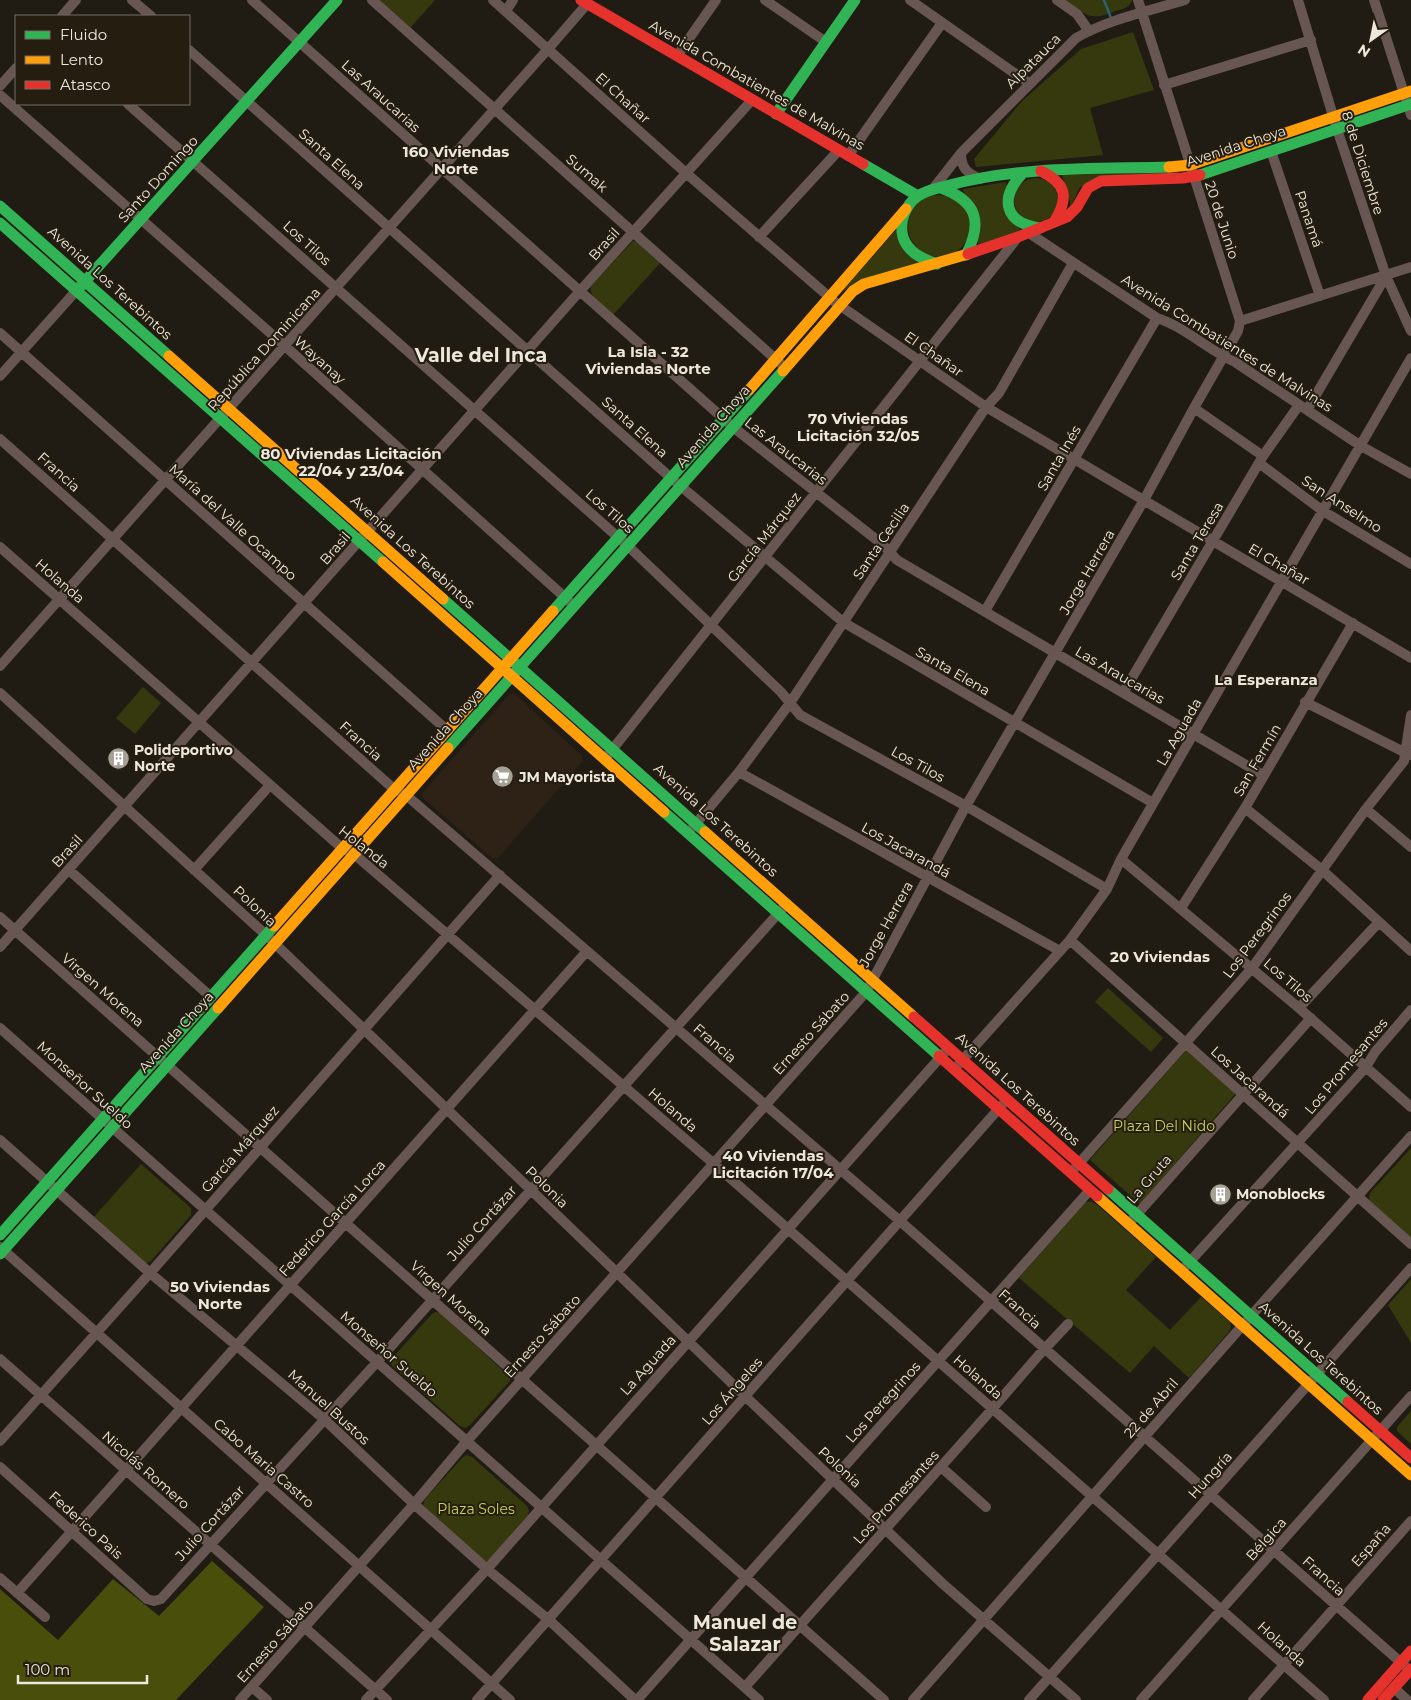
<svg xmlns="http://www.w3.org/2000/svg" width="1411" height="1700" viewBox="0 0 1411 1700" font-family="Montserrat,sans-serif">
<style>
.commercial{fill:#2d2215}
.green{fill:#35390d}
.forest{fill:#494e0a}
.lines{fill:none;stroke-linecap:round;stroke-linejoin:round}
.stream{stroke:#2a6373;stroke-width:2.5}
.street{stroke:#675651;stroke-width:10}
.fast{stroke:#30b455;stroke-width:11}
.slow{stroke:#ff9f0a;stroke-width:11}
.jam{stroke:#e5322d;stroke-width:11}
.labels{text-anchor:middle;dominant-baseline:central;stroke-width:4;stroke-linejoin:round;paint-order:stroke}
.street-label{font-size:14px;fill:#ede8de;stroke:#251d0f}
.poi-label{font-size:14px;font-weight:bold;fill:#ede8de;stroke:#251d0f;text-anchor:start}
.park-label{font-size:14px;fill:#c6d55b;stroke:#251d0f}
.neighbourhood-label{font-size:15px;font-weight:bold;fill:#ede8de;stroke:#251d0f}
.district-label{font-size:19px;font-weight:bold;fill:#ede8de;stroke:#251d0f}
</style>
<rect width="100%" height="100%" fill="#201c14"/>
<path class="commercial" d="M514,693L582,756V762L498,858H492L423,798V792L509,695Z"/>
<path class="green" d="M379,0H435L410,28Z
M1064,0H1132V1C1128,8 1123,9 1116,11C1088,22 1088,15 1064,0Z
M1133,32L1154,90L1090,108L1103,155L976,167L974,159L1022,101L1081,49Z
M1186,171L1080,187L1071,206L1062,175Z
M1014 200a22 22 0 1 1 44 0a22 22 0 1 1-44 0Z
M1006,182L1020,231L979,246L963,189Z
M908 226a31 31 0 1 1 62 0a31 31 0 1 1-62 0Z
M896,230L918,263L842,291Z
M633,241L638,242L661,262L613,315C605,308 588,298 591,286Z
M143,687L161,703L135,734L116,718Z
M1108,988L1163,1038L1151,1052L1095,1002Z
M1187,1049L1237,1092L1140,1204L1090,1160Z
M1411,1148V1239L1371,1203L1369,1198L1370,1193Z
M141,1164L191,1208V1215L151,1261L147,1263L142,1262L93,1218Z
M1090,1201L1096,1204L1156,1257L1126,1290L1170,1330L1201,1297L1230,1322L1231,1328L1228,1333L1189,1378L1154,1346L1130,1373L1019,1278L1085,1203Z
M1411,1279V1343L1388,1305Z
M436,1312L440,1313L510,1377V1381L470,1425L465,1428L460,1426L392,1366L391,1362L393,1357L432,1314Z
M1411,1411V1444L1397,1431V1427Z
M467,1455L472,1457L527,1506L529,1511L528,1515L489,1560L485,1562L425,1511L423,1505L425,1499L463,1457Z"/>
<path class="forest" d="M212,1561L264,1607L176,1700H0V1589L58,1640L113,1579L159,1616Z"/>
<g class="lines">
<path class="stream" d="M1104,0L1111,18"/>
<path class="street" d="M132,0L151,16
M252,0L733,427L882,544L897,560L1263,775
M372,0L780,363
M493,0L686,173L835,302L986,407L1411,658
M765,0L826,42
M910,0L1030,84
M1057,0L1077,14L1089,31
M1138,0L1240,321
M1298,0L1337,129L1386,276L1411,331
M1374,0L1411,115
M506,11L513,0
M62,16L76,0
M189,50L671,478L843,622L1153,803
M677,56L716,0
M1164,85L1311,40
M0,86L16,68
M0,95L285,346L569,601
M128,104L628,546L781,692L800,715L966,806L1107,889
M1271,151L1320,296
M961,153C961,168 967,173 980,179
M848,156L942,23
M932,190L961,153L1076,38C1109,19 1149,11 1185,0
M1029,233L1157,318C1185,327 1208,350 1235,362L1361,446L1411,474
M759,237L839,150
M1240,321L1411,267
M0,333L448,731
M0,376L76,291
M1194,408L1263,456
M1307,410L1386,276
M0,439L395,790L406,795L900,1221L1405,1666
M1259,463L1323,511L1411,564
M0,547L343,849L354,854L713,1163L1324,1700
M985,611L1157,318
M0,666L548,49L587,4
M0,693L266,935L745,1396L943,1584L1076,1700
M1123,693L1263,456L1299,405
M1305,702L1410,755
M608,755L1018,237
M739,772L1060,951
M1245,808L1322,870L1411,951
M1366,809L1411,847
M693,827L739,772L790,703L986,407L999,393L1073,263
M1121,859L1299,1008L1411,1107
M69,870L211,997
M194,870L270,785
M1181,908L1245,808L1353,623
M0,917L884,1700
M1070,940L1411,1244
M0,947L580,291L752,100
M1299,1008L1379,922
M0,1028L759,1700
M959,1064L1070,940L1107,889L1121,859L1411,358
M0,1140L150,1273L324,1419L414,1504L487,1569L549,1620L635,1700
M1074,1169L1252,968L1366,809L1404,761L1411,715
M1132,1220L1311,1018
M0,1247L510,1700
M1185,1267L1366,1067L1375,1052L1411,1010
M0,1359L387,1700
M0,1441L150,1273L500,875
M0,1467L147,1599L154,1601L161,1599L377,1362L783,908
M941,1467L986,1507
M0,1578L45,1617
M17,1593L587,951
M252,1687L267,1700
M745,1687L986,1416L1038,1356L1068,1324
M1394,1688L1407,1700
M240,1700L414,1504L467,1441L866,992L966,806L1144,500L1194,408L1238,331L1240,321
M366,1700L487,1569L945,1052
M477,1700L1002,1105
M637,1700L1090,1190
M913,1700L1242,1326L1411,1136
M1029,1700L1411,1268
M1141,1700L1411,1396
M1253,1700L1411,1521"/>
<path class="fast" d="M776,114L855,0
M863,164L918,196
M1023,173C999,198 1004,223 1040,228
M1200,175L1411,104
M941,188C977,201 983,222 966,255
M0,206L169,356
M0,223L383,562
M937,264C923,259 908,253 903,237C899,222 905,205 918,196C926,190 939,188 950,185C1021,166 1096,169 1169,167
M79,288L337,0
M443,599L705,832
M553,611L749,390
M448,748L783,371
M664,812L939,1056
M1108,1189L1348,1402
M0,1235L274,926
M0,1254L218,1008"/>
<path class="slow" d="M1169,167L1190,165L1411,91
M169,356L443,599
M783,371L853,291L864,284L968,254
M749,390L906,209
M383,562L664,812
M705,832L914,1017
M274,926L553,611
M218,1008L448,748
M1097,1196L1411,1475"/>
<path class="jam" d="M581,0L863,164
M1041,171C1067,184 1069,198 1054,222
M968,254L1018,237L1067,217L1077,207L1088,188L1101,181L1183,178L1200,175
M914,1017L1108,1189
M939,1056L1097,1196
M1348,1402L1411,1458
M1368,1700L1411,1651
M1383,1700L1411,1669"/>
</g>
<defs>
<symbol id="building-disc" viewBox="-11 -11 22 22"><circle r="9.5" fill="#a5a197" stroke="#251d0f"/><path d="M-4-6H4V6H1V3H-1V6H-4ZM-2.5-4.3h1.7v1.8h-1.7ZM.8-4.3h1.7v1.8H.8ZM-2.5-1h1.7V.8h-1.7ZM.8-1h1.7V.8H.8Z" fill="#fff"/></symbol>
<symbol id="supermarket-disc" viewBox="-11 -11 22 22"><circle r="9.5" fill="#a5a197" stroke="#251d0f"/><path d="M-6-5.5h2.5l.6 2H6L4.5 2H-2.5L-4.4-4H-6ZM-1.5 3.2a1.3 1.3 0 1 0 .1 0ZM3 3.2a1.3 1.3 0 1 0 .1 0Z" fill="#fff"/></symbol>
</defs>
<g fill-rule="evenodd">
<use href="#building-disc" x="106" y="746" width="25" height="25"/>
<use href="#supermarket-disc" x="490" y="764" width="25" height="25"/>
<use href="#building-disc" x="1208" y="1182" width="25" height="25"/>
</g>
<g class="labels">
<g class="street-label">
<text transform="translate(1033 61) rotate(-45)">Alpatauca</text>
<text transform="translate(757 85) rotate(30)">Avenida Combatientes de Malvinas</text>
<text transform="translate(381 96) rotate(42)">Las Araucarias</text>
<text transform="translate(623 98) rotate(42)">El Chañar</text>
<text transform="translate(1236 146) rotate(-18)">Avenida Choya</text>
<text transform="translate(332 159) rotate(42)">Santa Elena</text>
<text transform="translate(1363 163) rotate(72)">8 de Diciembre</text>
<text transform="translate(587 173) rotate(41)">Sumak</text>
<text transform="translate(158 179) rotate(-48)">Santo Domingo</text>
<text transform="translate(1309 219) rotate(71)">Panamá</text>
<text transform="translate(1222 220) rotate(72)">20 de Junio</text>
<text transform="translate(307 243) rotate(42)">Los Tilos</text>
<text transform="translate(604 244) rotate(-48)">Brasil</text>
<text transform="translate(110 283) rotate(42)">Avenida Los Terebintos</text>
<text transform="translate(1227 343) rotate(32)">Avenida Combatientes de Malvinas</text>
<text transform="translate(264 349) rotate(-48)">República Dominicana</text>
<text transform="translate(934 354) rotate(35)">El Chañar</text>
<text transform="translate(320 360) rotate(42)">Wayanay</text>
<text transform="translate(713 426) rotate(-49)">Avenida Choya</text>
<text transform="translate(635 427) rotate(42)">Santa Elena</text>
<text transform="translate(786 451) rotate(38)">Las Araucarias</text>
<text transform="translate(1059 458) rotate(-60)">Santa Inés</text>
<text transform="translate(59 472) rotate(42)">Francia</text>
<text transform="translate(1342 504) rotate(33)">San Anselmo</text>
<text transform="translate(610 511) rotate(41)">Los Tilos</text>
<text transform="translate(233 522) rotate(42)">María del Valle Ocampo</text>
<text transform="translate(764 537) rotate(-52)">García Márquez</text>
<text transform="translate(881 541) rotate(-56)">Santa Cecilia</text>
<text transform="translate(1197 541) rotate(-59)">Santa Teresa</text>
<text transform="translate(335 548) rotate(-49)">Brasil</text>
<text transform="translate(413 552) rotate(42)">Avenida Los Terebintos</text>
<text transform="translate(1279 564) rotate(30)">El Chañar</text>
<text transform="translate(1087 572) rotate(-60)">Jorge Herrera</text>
<text transform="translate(60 581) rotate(41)">Holanda</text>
<text transform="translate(953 671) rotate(30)">Santa Elena</text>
<text transform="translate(1120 675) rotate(30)">Las Araucarias</text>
<text transform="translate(445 729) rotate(-48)">Avenida Choya</text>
<text transform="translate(1179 732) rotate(-60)">La Aguada</text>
<text transform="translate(361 741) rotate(42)">Francia</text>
<text transform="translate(1257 760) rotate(-60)">San Fermín</text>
<text transform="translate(918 764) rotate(29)">Los Tilos</text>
<text transform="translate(716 820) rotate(42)">Avenida Los Terebintos</text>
<text transform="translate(364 847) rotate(38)">Holanda</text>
<text transform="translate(906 850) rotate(29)">Los Jacarandá</text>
<text transform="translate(67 851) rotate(-48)">Brasil</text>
<text transform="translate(255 906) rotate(43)">Polonia</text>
<text transform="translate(886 924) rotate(-61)">Jorge Herrera</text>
<text transform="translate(1257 935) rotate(-53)">Los Peregrinos</text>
<text transform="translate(1288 980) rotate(41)">Los Tilos</text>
<text transform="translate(103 990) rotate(41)">Virgen Morena</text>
<text transform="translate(176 1032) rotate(-48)">Avenida Choya</text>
<text transform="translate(811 1033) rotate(-48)">Ernesto Sábato</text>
<text transform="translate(715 1043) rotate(41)">Francia</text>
<text transform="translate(1346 1066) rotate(-50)">Los Promesantes</text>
<text transform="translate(1250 1082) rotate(42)">Los Jacarandá</text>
<text transform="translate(85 1085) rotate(42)">Monseñor Sueldo</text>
<text transform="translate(1018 1089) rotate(42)">Avenida Los Terebintos</text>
<text transform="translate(673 1110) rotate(41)">Holanda</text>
<text transform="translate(240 1149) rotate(-49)">García Márquez</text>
<text transform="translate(1149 1179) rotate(-49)">La Gruta</text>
<text transform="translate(547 1187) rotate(44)">Polonia</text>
<text transform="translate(332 1218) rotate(-48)">Federico García Lorca</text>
<text transform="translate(482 1223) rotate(-48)">Julio Cortázar</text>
<text transform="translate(451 1298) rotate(42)">Virgen Morena</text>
<text transform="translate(1020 1309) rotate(42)">Francia</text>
<text transform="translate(542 1336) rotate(-48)">Ernesto Sábato</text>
<text transform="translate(389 1354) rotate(41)">Monseñor Sueldo</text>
<text transform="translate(1321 1358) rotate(42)">Avenida Los Terebintos</text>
<text transform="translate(648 1365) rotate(-48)">La Aguada</text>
<text transform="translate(978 1377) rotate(41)">Holanda</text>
<text transform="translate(732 1391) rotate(-49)">Los Ángeles</text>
<text transform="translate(883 1402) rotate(-48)">Los Peregrinos</text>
<text transform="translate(329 1407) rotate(42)">Manuel Bustos</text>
<text transform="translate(1151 1408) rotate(-49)">22 de Abril</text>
<text transform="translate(264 1463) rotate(41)">Cabo Maria Castro</text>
<text transform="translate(840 1467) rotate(43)">Polonia</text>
<text transform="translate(146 1470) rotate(41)">Nicolás Romero</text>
<text transform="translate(1210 1475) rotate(-48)">Hungría</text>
<text transform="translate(896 1497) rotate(-48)">Los Promesantes</text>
<text transform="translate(210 1523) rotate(-48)">Julio Cortázar</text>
<text transform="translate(86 1525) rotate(42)">Federico Pais</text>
<text transform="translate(1266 1539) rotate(-48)">Bélgica</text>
<text transform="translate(1371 1545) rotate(-49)">España</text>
<text transform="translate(1324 1576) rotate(42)">Francia</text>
<text transform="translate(275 1641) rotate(-48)">Ernesto Sábato</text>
<text transform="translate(1282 1644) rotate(42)">Holanda</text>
</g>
<g class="poi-label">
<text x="134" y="750">Polideportivo<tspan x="134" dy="16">Norte</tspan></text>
<text x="519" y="777">JM Mayorista</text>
<text x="1236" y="1194">Monoblocks</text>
</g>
<g class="park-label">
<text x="1164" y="1126">Plaza Del Nido</text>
<text x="476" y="1509">Plaza Soles</text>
</g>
<g class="neighbourhood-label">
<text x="456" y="151">160 Viviendas<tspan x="456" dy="17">Norte</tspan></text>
<text x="648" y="351">La Isla - 32<tspan x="648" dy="17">Viviendas Norte</tspan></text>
<text x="858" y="418">70 Viviendas<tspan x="858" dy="17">Licitación 32/05</tspan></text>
<text x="351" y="453">80 Viviendas Licitación<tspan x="351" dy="17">22/04 y 23/04</tspan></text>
<text x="1266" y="679">La Esperanza</text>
<text x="1160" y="956">20 Viviendas</text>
<text x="773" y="1155">40 Viviendas<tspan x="773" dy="17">Licitación 17/04</tspan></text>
<text x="220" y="1286">50 Viviendas<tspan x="220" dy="17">Norte</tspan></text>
</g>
<g class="district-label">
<text x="481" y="355">Valle del Inca</text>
<text x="745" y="1622">Manuel de<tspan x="745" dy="22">Salazar</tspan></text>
</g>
</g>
<rect x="15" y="15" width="175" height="90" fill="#251d0f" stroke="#756e62"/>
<rect x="25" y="31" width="25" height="8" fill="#30b455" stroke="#756e62"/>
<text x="60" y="40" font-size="15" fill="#ede8de">Fluido</text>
<rect x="25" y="56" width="25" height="8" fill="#ff9f0a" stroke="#756e62"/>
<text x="60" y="65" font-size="15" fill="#ede8de">Lento</text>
<rect x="25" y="81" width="25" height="8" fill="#e5322d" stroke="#756e62"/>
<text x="60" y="90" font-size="15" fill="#ede8de">Atasco</text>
<g transform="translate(1371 40) rotate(213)" stroke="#251d0f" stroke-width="4" paint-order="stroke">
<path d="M0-4L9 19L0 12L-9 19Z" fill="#ede8de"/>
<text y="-8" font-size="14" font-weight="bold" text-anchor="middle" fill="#ede8de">N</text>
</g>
<path d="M18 1675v8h129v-8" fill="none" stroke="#ede8de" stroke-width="2.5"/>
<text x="25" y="1675" font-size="15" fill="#ede8de" stroke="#251d0f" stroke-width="4" paint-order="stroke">100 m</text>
</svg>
